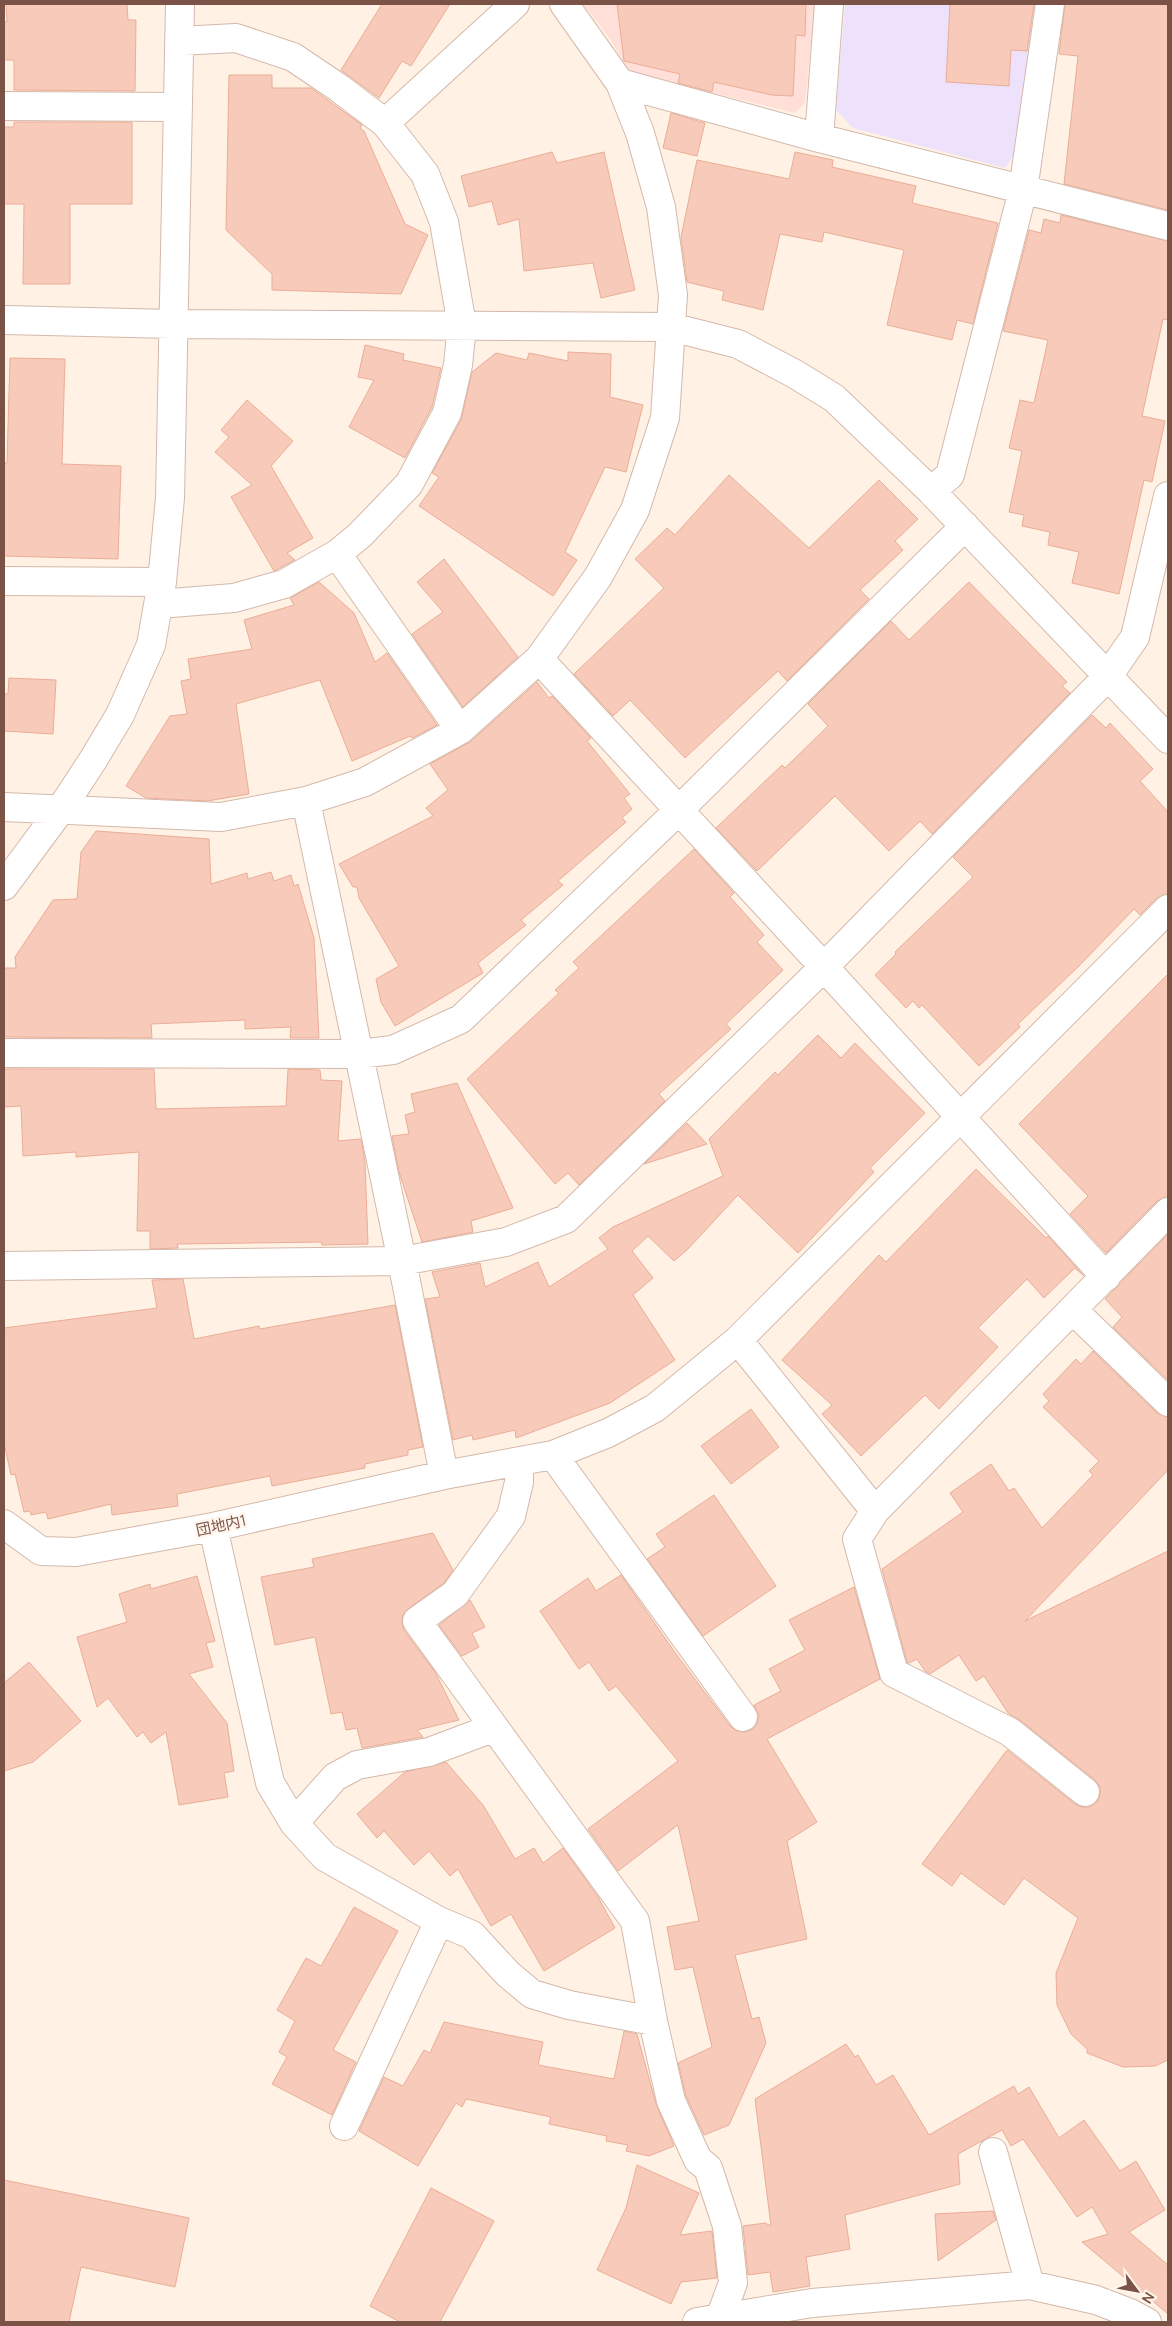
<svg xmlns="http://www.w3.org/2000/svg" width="1172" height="2326" viewBox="0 0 1172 2326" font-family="Manrope,'Noto Sans JP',sans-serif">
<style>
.commercial{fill:#ffdfd8}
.education{fill:#eee1fb}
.building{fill:#f7cab9;stroke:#ebad97}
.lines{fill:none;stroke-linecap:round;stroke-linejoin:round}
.minor-casing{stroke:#d4b9ab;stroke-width:30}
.minor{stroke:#fff;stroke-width:28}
.labels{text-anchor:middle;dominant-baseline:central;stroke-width:5;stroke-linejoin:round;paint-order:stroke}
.street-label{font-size:15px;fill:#7a5346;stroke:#fff6ed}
</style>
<rect width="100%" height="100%" fill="#fff1e4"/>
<path class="commercial" d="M583,4H815L805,103L795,113L629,72L611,40Z"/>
<path class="education" d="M845,4H1035L1014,155L1005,168L853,128L836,110Z"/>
<path class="building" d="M6,4H127L128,20H136L135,91L14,90V60H4V22H7Z
M382,4H450L411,66L402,61L379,98L341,70Z
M617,4H806L805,36L796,35L793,96L772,95L714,82L712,92L678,83L680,74L624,61Z
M950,4H1034L1027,51L1011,50L1009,86L946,82Z
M1065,4H1168V210L1064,184L1078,56L1059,54Z
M229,75H272V88H311L362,125L360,128L364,131L405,224L428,235L401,294L272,290V274L226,230Z
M671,113L705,123L697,156L663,148Z
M14,122H132V204H70V284H23L24,204H4V127H14Z
M552,152L557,163L604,152L635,290L601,298L593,263L524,271L519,219L498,225L492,201L469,207L461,176Z
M795,152L833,160L832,167L916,186L912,203L998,223L973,324L957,320L952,340L887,325L904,250L824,232L822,242L780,234L763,310L722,300L724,291L687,282L681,237L697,160L789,179Z
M1061,215L1168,241V320L1163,319L1142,416L1165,421L1152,482L1144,480L1119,594L1072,583L1079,552L1048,545L1050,532L1022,526L1024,515L1009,512L1022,451L1009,448L1020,400L1034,403L1048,340L1003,331L1029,230L1041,233L1044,219L1060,223Z
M365,345L404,354L403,360L441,368L432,407L405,458L349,427L374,380L358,377Z
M568,352L611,354L610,397L643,405L626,472L605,467L565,552L577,560L553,596L419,506L439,477L432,473L461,420L472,372L496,353L527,360L529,353L568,361Z
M10,358L65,359L62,464L121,466L118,559L4,556V463H7Z
M247,400L293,441L271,466L313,538L287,553L295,560L274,571L231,497L252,485L215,452L229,437L221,430Z
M729,475L809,548L879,480L918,519L895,541L903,550L860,590L869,599L787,681L778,671L685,758L630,700L613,716L574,674L664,588L635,559L667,528L675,535Z
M444,559L518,657L463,707L412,634L443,612L417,582Z
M319,582L354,613L375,662L387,653L437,725L412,738L410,736L352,761L320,680L236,704L249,794L207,801L146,798L126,786L170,716L187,714L181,681L191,679L188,659L252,649L244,620L294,605L290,598Z
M969,582L1067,682L1062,686L1070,693L932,834L920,821L889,851L835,796L757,871L716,828L782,765L785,768L828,726L808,704L891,621L909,640Z
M9,678L56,680L53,734L4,731V694H8Z
M537,682L549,698L552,696L591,738L587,741L630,794L624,798L632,809L622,818L626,822L558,881L563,885L521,920L526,925L478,963L483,973L395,1026L381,1002L376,979L399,966L359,898L357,887H353L339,864L433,816L426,808L448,790L430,764L470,742Z
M1092,715L1106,728L1110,723L1153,769L1140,781L1168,812V894L1157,898L1140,915L1134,909L1078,967L1018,1024L1020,1027L979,1066L922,1005L919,1008L913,1001L906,1008L875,975L896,954L895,952L973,877L953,857Z
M96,831L209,839L211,884L247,873L248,879L271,872L274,881L291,875L294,886L298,884L314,938L319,1038H290L291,1027L245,1029V1020L151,1024L152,1038L4,1037V968H16L15,957L53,900L77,899L81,852Z
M694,849L734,893L730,897L764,935L757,942L783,970L726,1024L731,1029L659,1094L665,1101L579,1185L568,1173L555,1184L467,1079L559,993L555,990L579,968L573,962Z
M1168,974V1197L1157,1201L1106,1253L1070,1214L1088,1196L1019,1124Z
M818,1035L841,1058L855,1043L925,1113L870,1168L874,1172L798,1253L738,1195L688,1249L674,1261L648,1236L632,1251L653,1278L633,1295L675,1360L610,1403L516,1438L515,1430L473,1440L472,1435L453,1440L425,1299L440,1297L432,1272L480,1263L485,1287L538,1262L549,1287L608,1249L599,1238L613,1227L723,1176L709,1139L775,1072L778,1075Z
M4,1069H154L156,1109L286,1106L288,1069L320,1070L321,1080L342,1081L338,1141L361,1139L365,1162L368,1244L322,1245L321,1242L177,1244L178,1248L150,1249V1231H137L139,1152L76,1157V1152L23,1156L21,1106L4,1107Z
M457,1083L513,1208L471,1221L473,1232L422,1242L399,1172L392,1136L409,1134L405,1115L415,1112L411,1094Z
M687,1123L707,1144L644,1164Z
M976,1169L1046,1238L1048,1236L1084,1276L1075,1268L1044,1298L1027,1279L978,1328L998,1347L939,1409L925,1395L861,1456L822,1414L832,1405L782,1360L879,1255L886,1262Z
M1168,1234V1380L1113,1327L1122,1317L1105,1299Z
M183,1279L194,1339L259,1326L260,1329L395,1305L423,1447L408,1450V1455L365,1464V1468L272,1486L270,1476L177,1494L178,1506L112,1515L111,1504L48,1519L46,1512L31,1515L30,1511L24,1512L15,1474L11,1475L4,1443V1328L157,1308L152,1280Z
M1093,1351L1157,1413L1168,1417V1470L1025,1621L1168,1551V2060L1155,2066L1123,2067L1087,2053V2049L1071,2034L1057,2005L1056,1973L1078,1918L1024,1878L1004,1905L961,1873L952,1886L922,1864L1007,1750L1075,1804L1082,1807H1090L1097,1802L1100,1795V1787L1095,1780L1020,1720L1008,1713L984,1676L976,1681L959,1655L930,1674L925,1671L917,1659L909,1663L907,1662L882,1569L963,1512L950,1493L991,1464L1009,1491L1014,1488L1042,1528L1093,1475L1089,1471L1099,1461L1043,1407L1049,1401L1043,1394L1076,1359L1081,1364Z
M751,1409L779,1447L731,1484L701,1446Z
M714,1495L776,1586L703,1636L647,1559L665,1547L656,1534Z
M433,1533L453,1570L444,1583L408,1609L403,1615L402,1623L404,1630L435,1672L459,1720L417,1730L423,1737L362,1748L357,1728L346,1730L342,1712L331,1714L315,1637L275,1645L261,1577L314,1567L312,1559Z
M621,1575L676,1654L730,1726L737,1731L745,1732L753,1729L757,1723L759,1716L754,1705L781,1691L769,1669L805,1650L789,1620L854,1587L880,1679L767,1739L817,1822L787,1841L807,1939L735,1955L752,2019L759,2017L766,2043L729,2125L704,2135L686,2096L678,2063L712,2047L693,1967L675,1970L667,1927L699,1921L678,1825L618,1871L588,1829L678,1761L616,1686L609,1691L589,1662L579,1669L540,1611L588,1578L596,1591Z
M197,1576L215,1641L206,1643L213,1667L189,1674L227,1723L234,1771L224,1773L228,1797L179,1805L166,1732L151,1743L143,1732L137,1737L108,1698L97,1707L77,1637L127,1622L119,1594L150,1584L151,1589Z
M470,1600L485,1627L472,1633L479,1647L462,1656L439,1625Z
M29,1662L81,1721L33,1762L4,1771V1683Z
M446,1762L483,1805L515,1859L534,1848L543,1863L563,1848L598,1897L615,1928L544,1971L511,1914L491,1926L458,1869L450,1876L429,1851L414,1865L384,1831L377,1838L357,1814L405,1772Z
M354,1907L398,1931L333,2050L356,2062L332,2115L272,2084L287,2057L279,2052L295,2021L277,2010L306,1958L321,1966Z
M444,2022L543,2042L538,2065L614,2079L624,2031L637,2034L656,2104L674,2146L649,2156L626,2151L628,2145L606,2141L607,2136L549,2124L551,2117L466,2099L462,2107L456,2103L418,2166L359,2131L384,2077L403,2086L424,2050L430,2053Z
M846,2044L855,2057L858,2055L876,2085L893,2075L929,2135L1014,2086L1018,2094L1029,2087L1059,2138L1084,2120L1120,2171L1136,2161L1165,2210L1129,2232L1168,2265V2314L1082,2242L1108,2234L1092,2207L1077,2217L1023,2139L1011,2146L1002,2130L958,2154L960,2184L845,2215L850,2249L806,2257L810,2286L773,2292L770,2272L748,2275L743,2226L765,2223L771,2226L755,2099Z
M637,2165L699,2193L680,2235L712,2231L717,2278L681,2282L671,2304L597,2270L626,2208Z
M4,2180L189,2218L175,2287L81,2267L69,2322H4Z
M431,2188L494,2221L440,2322H400L370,2306Z
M993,2211L996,2220L938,2261L935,2214Z"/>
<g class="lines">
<defs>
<path id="minor" d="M620,83L819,138L1168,226
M4,106L178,107
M385,123L515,4
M819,138L829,4
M4,320L173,324L671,327L738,344L795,374L834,398L931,491L1168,739
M931,491L950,475L1023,190L1050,4
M337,554L460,730
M4,581L162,582
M159,604L234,598L284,584L337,554L360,535L409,484L447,413L458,365L462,325L444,222L425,174L385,123L339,88L293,57L236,38L179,41
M539,659L824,967L1106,1277
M306,801L402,1261L444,1475L553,1455L608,1433L655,1408L738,1340L875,1511L1168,1212
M4,807L221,817L306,801L365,782L460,730L539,659L598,577L635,510L665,418L673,295L661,207L640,133L620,83L564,4
M4,886L61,809L93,760L120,715L151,645L162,582L170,498L180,4
M4,1053L359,1054L393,1050L461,1019L679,810L965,526
M4,1266L402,1261L506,1242L566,1219L824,967L1108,676L1135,637L1168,496
M1073,1310L1168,1402
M738,1340L1168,909
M553,1455L743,1717
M519,1462V1482L511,1516L455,1594L417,1621L635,1921L653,2021L671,2101L698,2160L708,2168L727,2226L733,2283L720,2318
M875,1511L857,1539L894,1673L1010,1732L1085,1792
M4,1524L41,1551L76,1552L213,1527L444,1475
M213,1527L270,1783L294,1823L325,1857L439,1921L472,1935L508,1974L532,1994L569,2005L653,2021
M294,1823L335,1777L357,1765L429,1752L493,1728
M344,2126L439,1921
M993,2152L1030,2285
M697,2322L812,2303L1030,2285L1096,2300L1130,2313L1147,2322"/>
</defs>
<use href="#minor" class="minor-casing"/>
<use href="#minor" class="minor"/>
</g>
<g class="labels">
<g class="street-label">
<text transform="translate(221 1525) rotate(-12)">団地内1</text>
</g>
</g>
<rect width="1172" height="2326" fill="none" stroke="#7a5346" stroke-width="10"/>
<g transform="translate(1137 2291) rotate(122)" stroke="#fff6ed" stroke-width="4" paint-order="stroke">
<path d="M0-4L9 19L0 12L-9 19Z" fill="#7a5346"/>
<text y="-8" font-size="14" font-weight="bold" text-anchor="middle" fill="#7a5346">N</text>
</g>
</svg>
